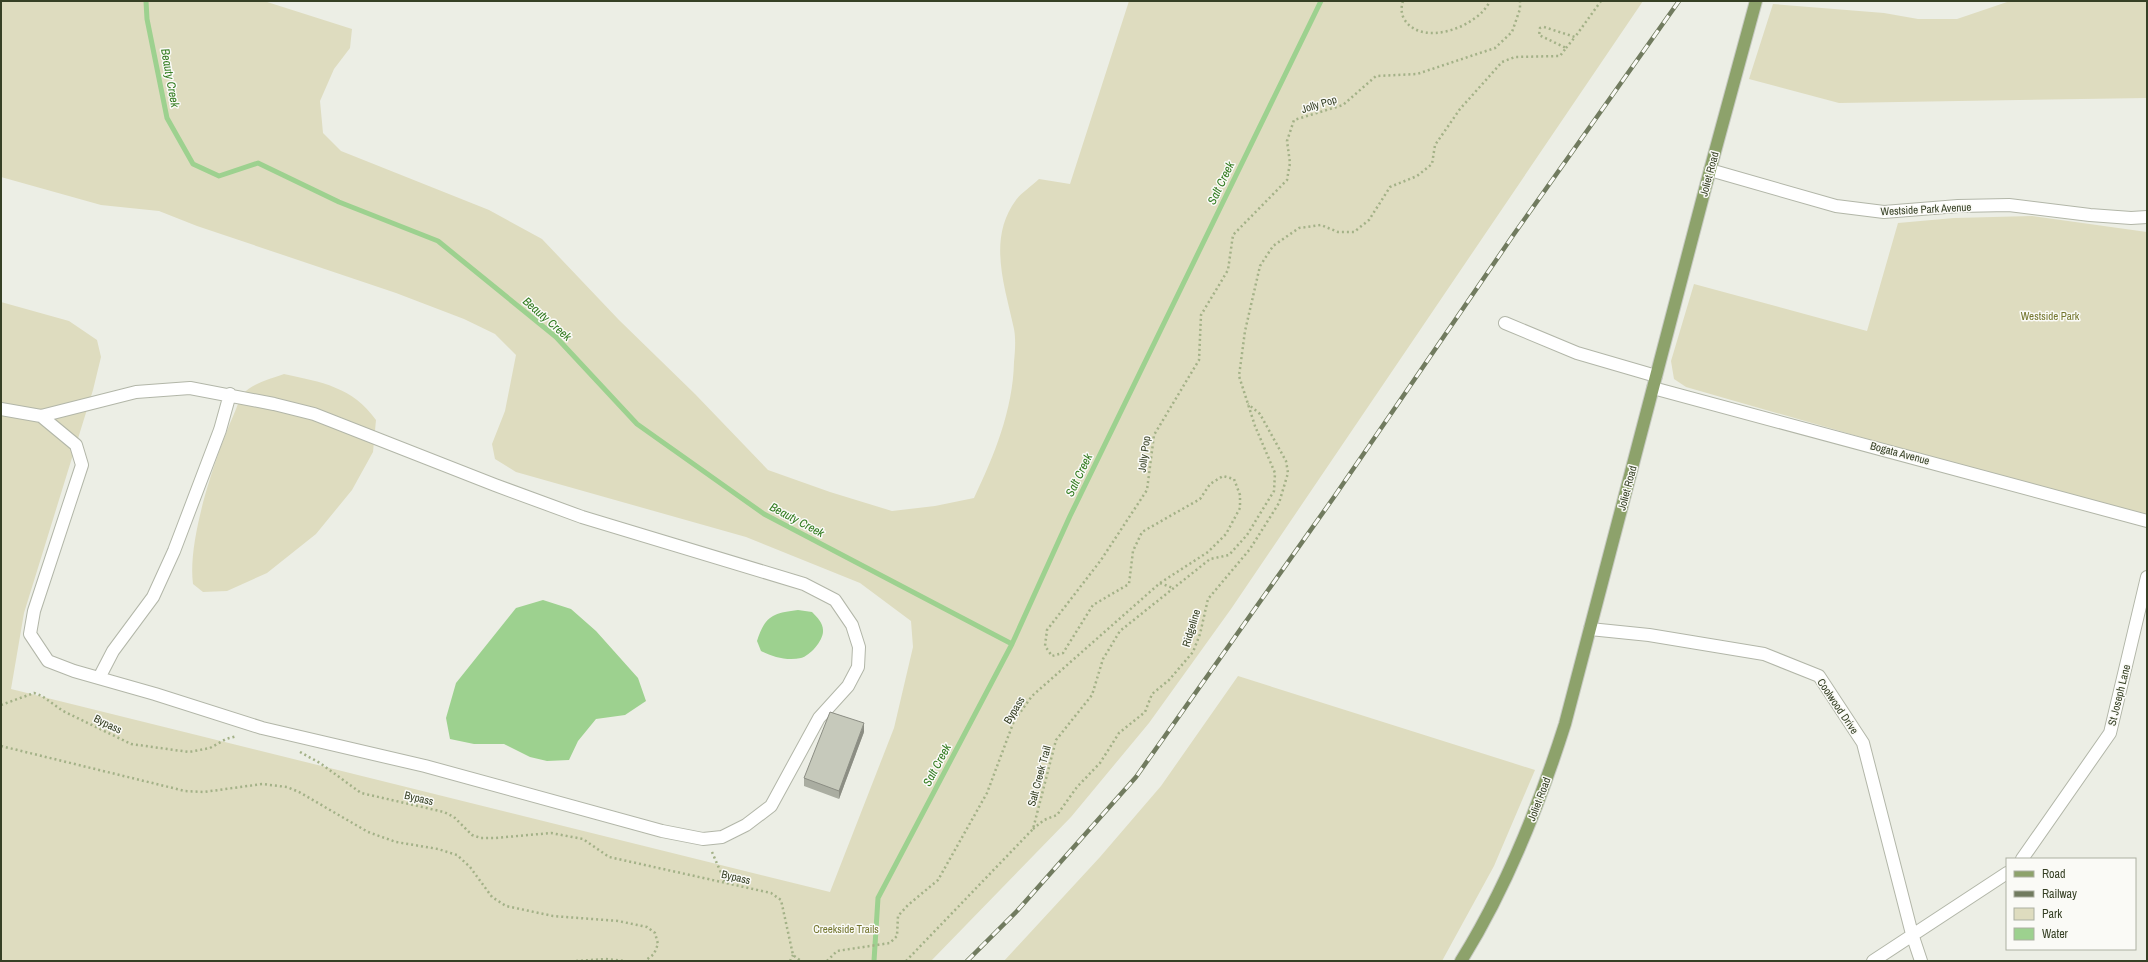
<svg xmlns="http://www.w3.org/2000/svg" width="2148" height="962" viewBox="0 0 2148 962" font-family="'Archivo Narrow',sans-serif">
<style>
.green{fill:#dedcbf}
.water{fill:#9dd18f}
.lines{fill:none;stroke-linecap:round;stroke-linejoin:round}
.stream{stroke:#9dd18f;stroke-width:5}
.minor-casing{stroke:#b2b6a8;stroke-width:14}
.major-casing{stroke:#c7cac2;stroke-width:14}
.path{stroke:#a3b187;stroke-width:2.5;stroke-dasharray:2 3;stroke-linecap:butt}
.minor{stroke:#fff;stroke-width:12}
.major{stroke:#8da26b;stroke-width:12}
.rail-casing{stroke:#717b5f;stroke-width:4.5}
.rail{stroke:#fafaf6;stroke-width:3;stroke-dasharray:9;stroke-linecap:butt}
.wall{fill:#aaada1}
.shaded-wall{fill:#8b8d83}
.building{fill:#c6c9bb;stroke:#8b8d83}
.labels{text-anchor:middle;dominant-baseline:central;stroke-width:3;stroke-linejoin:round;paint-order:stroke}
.street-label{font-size:11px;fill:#364025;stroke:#fafaf6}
.park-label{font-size:11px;fill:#74762f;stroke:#fafaf6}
.water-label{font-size:12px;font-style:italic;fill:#317b1f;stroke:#fafaf6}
</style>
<rect width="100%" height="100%" fill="#eceee5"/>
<path class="green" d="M1,1H264L352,29L350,48L334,69L320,101L323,133L341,151L489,210L542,239L619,320L695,394L768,470L830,492L892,511L935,506L974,498C994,456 1013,410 1014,362C1015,352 1016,339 1014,329C1005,286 987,239 1016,200C1022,192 1032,186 1039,179L1070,184L1129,1H1643L1231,609L1149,723L1071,817L931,961H1V302L69,321L97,340L101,357L93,390L24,613L11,689L830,892L894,728L913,647L911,621L860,583L746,537L516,472L495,459L492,444L505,411L516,355L495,334L464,319L396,293L197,226L159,211L101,205L1,177Z
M2010,1H2147V98L1839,103L1749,79L1773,4L1884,13L1918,19H1957Z
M2032,216L2147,232V519L1686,387L1674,379L1671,361L1694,284L1867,331L1898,223L1954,218Z
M284,374C321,382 353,387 376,420L373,452L352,490L316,534L267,573L227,591L203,592L193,584C187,539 216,455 234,414C237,408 239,399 243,394C252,383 271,379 284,374Z
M1238,676L1535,770L1494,866L1442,961H1004L1100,857L1161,786Z"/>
<path class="water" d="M543,600L571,609L596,631L638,678L646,701L625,715L596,719L578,741L569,760L547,761L530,757L504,744H474L450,739L446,718L456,683L516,608Z
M798,610L812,612C817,617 823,623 823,630C824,640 810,656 801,658C787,661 773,657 761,651L757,641C765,616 773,613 798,610Z"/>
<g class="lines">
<path class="stream" d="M146,1L147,19L167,118L193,164L219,176L258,163L339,202L438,241L556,337L637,424L764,514L1012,644
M874,961L878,898L1012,644L1070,516L1321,1"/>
<defs>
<path id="minor" d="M1710,170L1836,206L1884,212L1958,206L2009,205L2090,215L2131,218L2147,217
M1505,323L1577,353L1656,376
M1653,388L2147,521
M1,409L41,416L136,392L190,388L274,404L314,414L495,485L582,517L804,584L835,600L852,625L859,647L858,667L848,686L819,718L771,806L746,825L722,837L703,839L662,831L425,766L262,728L155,694L74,671L48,661L30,634L34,611L82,465L76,445L41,416
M1590,629L1649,635L1764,654L1819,676L1863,743L1912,934L1921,961
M99,678L113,651L153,597L174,551L220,430L230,394
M2022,859L2110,733L2147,577
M1873,961L2007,873"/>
<path id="major" d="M1461,961C1507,887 1539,806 1565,724L1710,170L1756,1"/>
</defs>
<use href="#minor" class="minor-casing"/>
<use href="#major" class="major-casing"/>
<path class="path" d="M1403,1C1401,7 1401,13 1404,19C1422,48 1478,27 1490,1
M1566,48L1575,37
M1160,583L1173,588
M1,705L34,693L42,696L63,711L131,744L189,752L210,748L226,739L237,736
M1,746L185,791L204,792L262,784L287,787L299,792L368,832L396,842L438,849L457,855L470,867L492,897L506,906L553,916L618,921L647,927L655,933L658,944L654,954L645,961
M300,752L320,763L361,793L444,812L454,817L472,835L481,838H495L551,833L583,839L609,857L771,893L781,900L793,955L801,961
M1033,829L1044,820L1057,815L1077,787L1100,763L1119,733L1145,712L1152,694L1169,680L1193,652L1200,634L1208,599L1250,549L1279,503L1288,473L1286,461L1260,414L1248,404
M712,852L725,882
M576,961L605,959L625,961
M790,961L793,955
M827,961L837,951L890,943L897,936L898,916L908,905L938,880L987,793L1014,721L1032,696L1160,583L1208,552L1226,534L1240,508V495L1234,479L1223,476L1210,484L1200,499L1142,532L1133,551L1129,584L1093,605L1063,653L1052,656L1045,646L1047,630L1101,560L1147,490L1154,435L1199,360L1201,315L1228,270L1233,235L1287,180L1290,163L1287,141L1294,120L1343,105L1376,76L1417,74L1495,48L1512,32L1520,9V1
M906,961L1033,829L1056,740L1092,695L1103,659L1120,631L1210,559L1229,555L1247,535L1274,491L1275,473L1255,426L1239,376L1245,331L1260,266L1273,246L1299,228L1321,225L1338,232H1354L1369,220L1390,187L1417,176L1432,164L1435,145L1460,109L1502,62L1515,57L1560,56L1566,48L1539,35L1540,28L1544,27L1575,37L1601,1"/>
<use href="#minor" class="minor"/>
<use href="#major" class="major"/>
<defs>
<path id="rail" d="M967,961L1017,911L1136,777L1334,497L1514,234L1679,1"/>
</defs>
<use href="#rail" class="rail-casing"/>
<use href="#rail" class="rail"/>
</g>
<path class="wall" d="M864,732L839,799L804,786V778Z"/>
<path class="shaded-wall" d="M864,723V732L839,799V791Z"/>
<path class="building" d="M830,712L864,723L839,791L804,778Z"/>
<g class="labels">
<g class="street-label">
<text transform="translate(1319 104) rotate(-17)">Jolly Pop</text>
<text transform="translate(1709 174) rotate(-75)">Joliet Road</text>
<text transform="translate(1926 209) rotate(-3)">Westside Park Avenue</text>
<text transform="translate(1900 453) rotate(15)">Bogata Avenue</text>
<text transform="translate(1144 454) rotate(-82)">Jolly Pop</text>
<text transform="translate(1627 488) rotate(-75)">Joliet Road</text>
<text transform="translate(1191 628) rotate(-73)">Ridgeline</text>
<text transform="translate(2119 695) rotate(-76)">St Joseph Lane</text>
<text transform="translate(1838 706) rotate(56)">Coolwood Drive</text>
<text transform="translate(1014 710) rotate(-59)">Bypass</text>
<text transform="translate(108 724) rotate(26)">Bypass</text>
<text transform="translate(1039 776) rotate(-75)">Salt Creek Trail</text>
<text transform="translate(419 798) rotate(13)">Bypass</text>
<text transform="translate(1539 799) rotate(-69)">Joliet Road</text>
<text transform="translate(736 877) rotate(13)">Bypass</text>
</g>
<g class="park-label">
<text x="2050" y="316">Westside Park</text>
<text x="846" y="929">Creekside Trails</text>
</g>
<g class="water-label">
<text transform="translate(170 78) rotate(80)">Beauty Creek</text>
<text transform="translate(1221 183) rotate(-64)">Salt Creek</text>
<text transform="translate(547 319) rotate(41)">Beauty Creek</text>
<text transform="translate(1079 475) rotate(-64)">Salt Creek</text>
<text transform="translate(797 520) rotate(28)">Beauty Creek</text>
<text transform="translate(937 765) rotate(-62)">Salt Creek</text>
</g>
</g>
<rect width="2148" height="962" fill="none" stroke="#364025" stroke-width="4"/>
<rect x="2006" y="858" width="130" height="92" fill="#fafaf6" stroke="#acb0a2"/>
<rect x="2014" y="871" width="20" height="6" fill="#8da26b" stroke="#acb0a2"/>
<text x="2042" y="878" font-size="12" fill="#364025">Road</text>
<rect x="2014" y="891" width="20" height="6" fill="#717b5f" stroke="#acb0a2"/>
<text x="2042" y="898" font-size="12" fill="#364025">Railway</text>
<rect x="2014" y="908" width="20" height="12" fill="#dedcbf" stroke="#acb0a2"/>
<text x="2042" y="918" font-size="12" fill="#364025">Park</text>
<rect x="2014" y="928" width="20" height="12" fill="#9dd18f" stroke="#acb0a2"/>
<text x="2042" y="938" font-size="12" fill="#364025">Water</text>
</svg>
